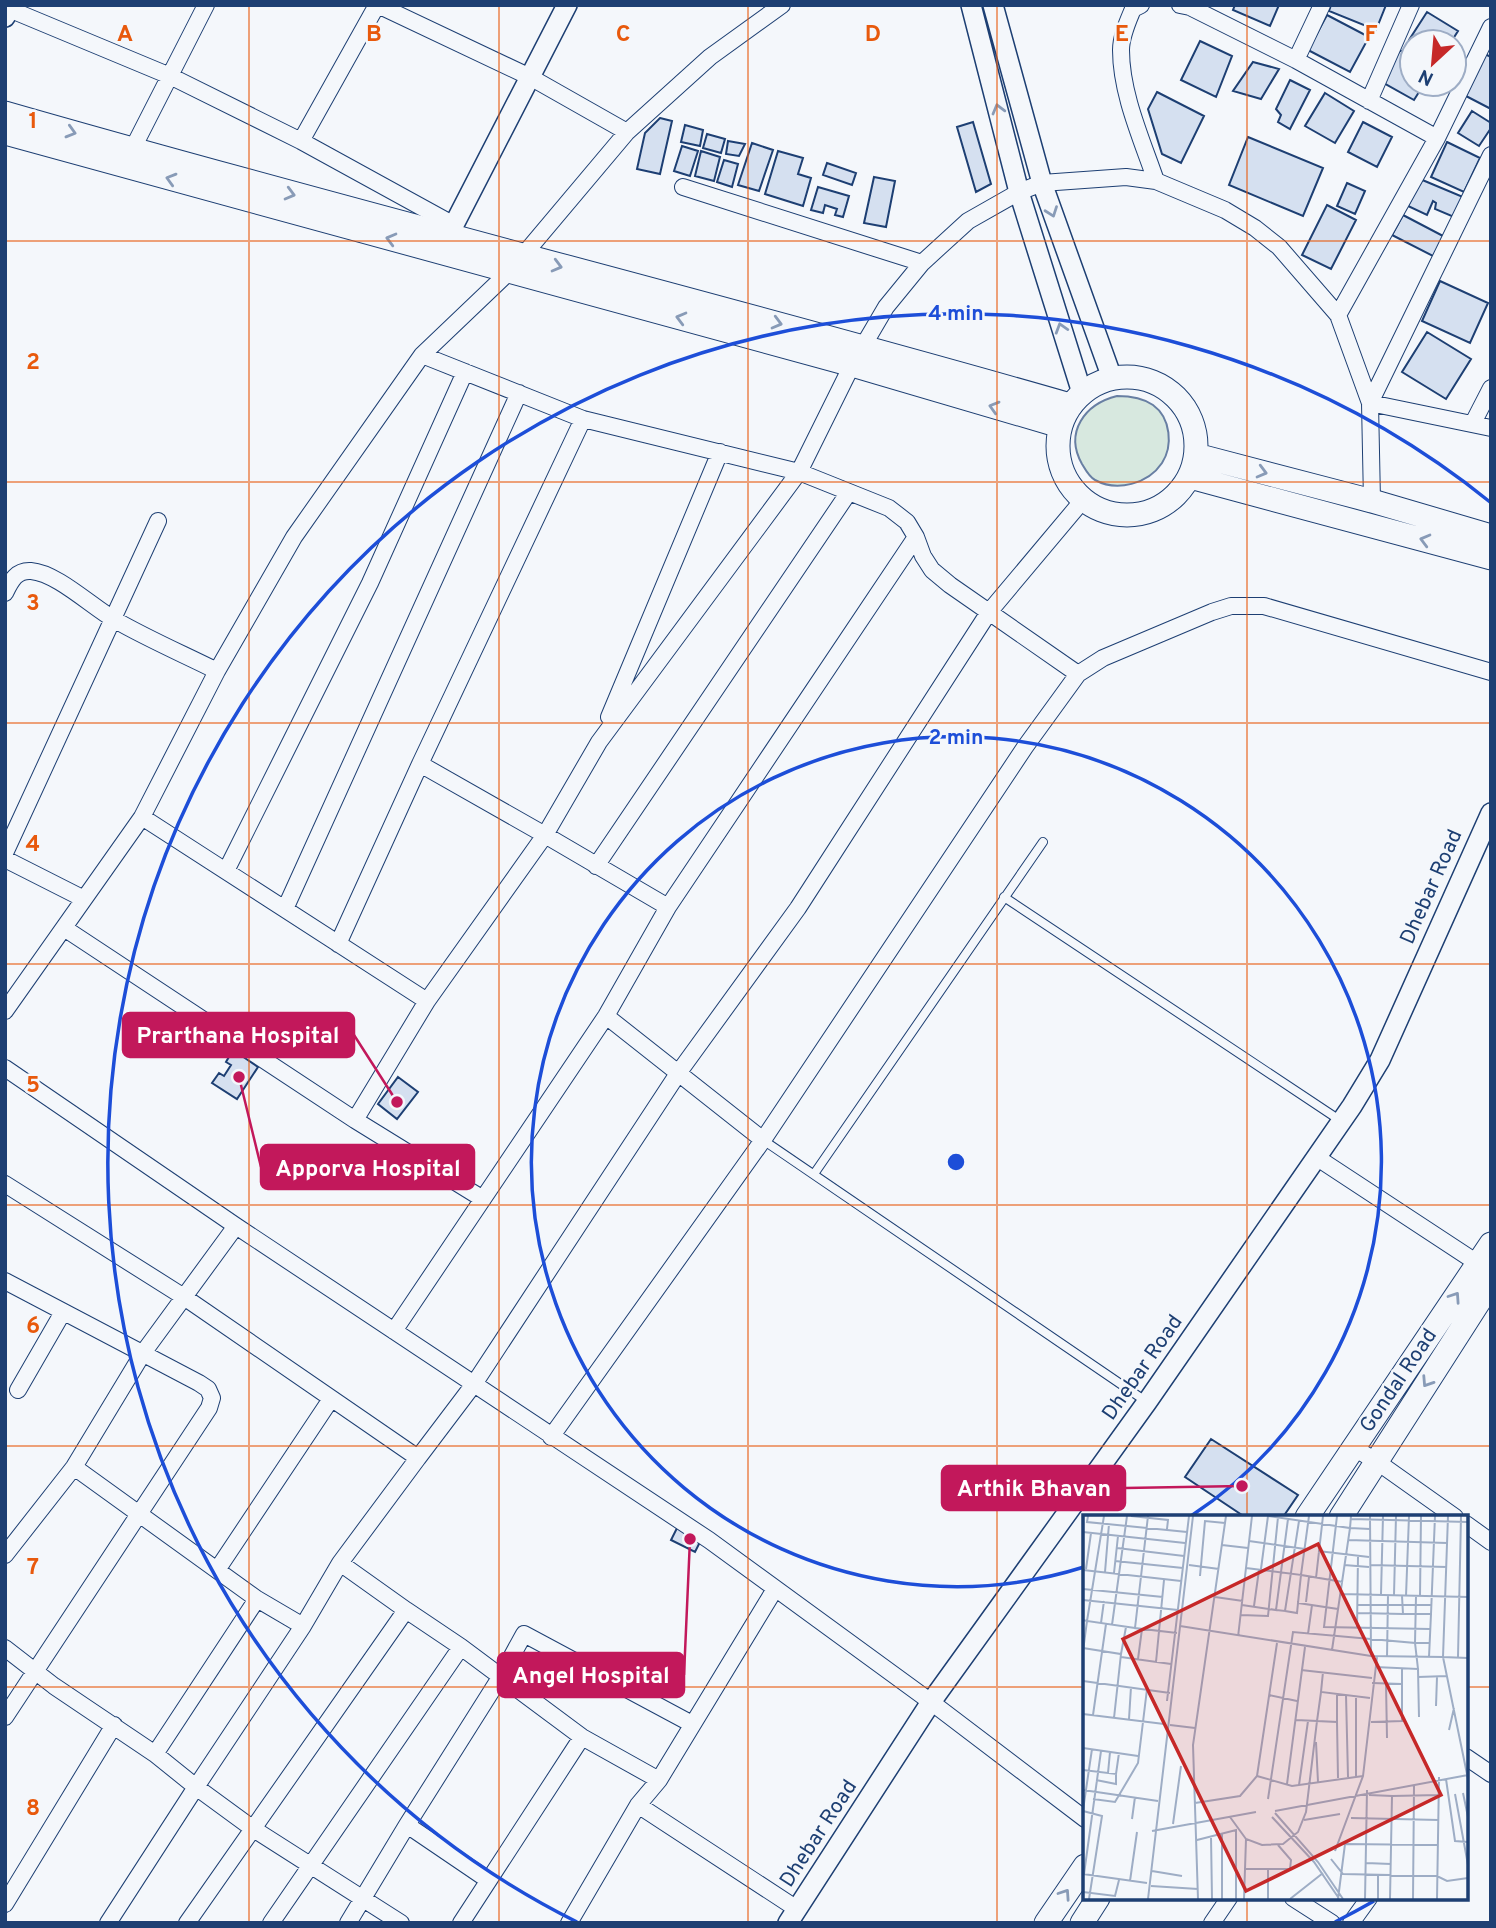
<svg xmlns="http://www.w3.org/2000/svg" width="1496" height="1928" viewBox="0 0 1496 1928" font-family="Overpass,sans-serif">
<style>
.green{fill:#d7e8df;stroke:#687fa3;stroke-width:2}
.building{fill:#d5e0f0;stroke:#1d3f73;stroke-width:2}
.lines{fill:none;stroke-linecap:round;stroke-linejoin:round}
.service-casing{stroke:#1d3f73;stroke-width:10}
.minor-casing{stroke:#1d3f73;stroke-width:18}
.tertiary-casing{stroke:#1d3f73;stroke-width:22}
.secondary-casing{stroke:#1d3f73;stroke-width:25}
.service{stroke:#f4f7fb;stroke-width:8}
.minor{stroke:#f4f7fb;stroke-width:16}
.tertiary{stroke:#f4f7fb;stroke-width:19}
.secondary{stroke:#f4f7fb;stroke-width:23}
.oneway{stroke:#889bb7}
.grid{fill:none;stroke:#e8590c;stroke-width:2;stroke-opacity:0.55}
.ring{fill:none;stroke:#1d4ed8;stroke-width:3.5}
.labels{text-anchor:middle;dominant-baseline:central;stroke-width:5;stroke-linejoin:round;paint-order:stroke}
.street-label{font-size:21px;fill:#1d3f73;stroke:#f4f7fb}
.inset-road{fill:none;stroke:#9eadc5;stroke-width:2}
.view{fill:#c62828;fill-opacity:0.15;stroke:#c62828;stroke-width:3.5}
.inset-edge{fill:none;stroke:#1d3f73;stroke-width:3.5}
.grid-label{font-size:23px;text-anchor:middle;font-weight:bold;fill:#e8590c;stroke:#f4f7fb;stroke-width:5;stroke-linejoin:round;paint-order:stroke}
.centre{fill:#1d4ed8;stroke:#f4f7fb;stroke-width:3.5}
.ring-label{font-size:21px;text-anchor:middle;font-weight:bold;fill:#1d4ed8;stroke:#f4f7fb;stroke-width:5;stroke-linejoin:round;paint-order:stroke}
.leader{fill:none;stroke:#c2185b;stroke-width:2.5}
.callout-dot{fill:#c2185b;stroke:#f4f7fb;stroke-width:2.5}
.callout{fill:#c2185b;stroke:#c2185b;stroke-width:2.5}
.callout-label{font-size:23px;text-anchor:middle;font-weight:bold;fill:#fff}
</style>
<rect width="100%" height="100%" fill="#f4f7fb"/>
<path class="green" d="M1117,396C1129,396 1143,398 1153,405C1171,418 1173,446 1162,463C1148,484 1117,492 1095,480C1089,477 1085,469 1082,464C1064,432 1085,404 1117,396Z"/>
<path class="building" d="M1235,5H1279L1270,26L1233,10Z
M1331,5H1386L1376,30L1329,11Z
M1427,12L1458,31L1451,42H1412L1409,40Z
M1327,15L1369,37L1350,72L1308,50Z
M1200,41L1232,56L1216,97L1181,80Z
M1400,50L1412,57V84H1424L1414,100L1382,82Z
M1485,54L1491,57V109L1464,95Z
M1253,62L1279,69L1261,99L1233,91Z
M1290,80L1310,90L1290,129L1278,122L1281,115L1276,109Z
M1157,92L1204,116L1181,163L1162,154L1148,109Z
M1325,93L1354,111L1335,143L1305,126Z
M1472,111L1491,123V128L1479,146L1458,133Z
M660,118L672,121L660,174L637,169L645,133Z
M973,122L991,184L976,192L957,127Z
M1363,122L1392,137L1377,167L1348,152Z
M685,125L703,130L700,146L681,142Z
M707,134L725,139L721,153L703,148Z
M1248,137L1323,168L1303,216L1229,185Z
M728,141L745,144L739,156L726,154Z
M1447,142L1480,158L1464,192L1431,177Z
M752,143L773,150L759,191L738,185Z
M682,146L698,151L690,176L674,171Z
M701,151L720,157L714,181L695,176Z
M778,151L803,158L798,174L811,178L803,206L765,194Z
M724,160L738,164L732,187L717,182Z
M827,163L856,173L852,185L823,175Z
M874,177L895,181L886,227L864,223Z
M1420,179L1463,197L1454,217L1435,209L1436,203L1433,201L1427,215L1408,206Z
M1347,183L1365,191L1355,214L1337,206Z
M818,187L849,196L843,217L835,215L837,209L825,205L823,213L811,210Z
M1327,205L1356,220L1331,269L1302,255Z
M1403,215L1445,237L1435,257L1392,235Z
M1440,281L1488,303L1470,343L1422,321Z
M1427,332L1471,359L1446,399L1402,372Z
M233,1050L258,1067L237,1099L212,1083L219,1073L224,1076L231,1065L226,1062Z
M398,1077L418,1092L397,1119L378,1104Z
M1211,1439L1298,1495L1283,1517H1245L1185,1477Z
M678,1526L702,1538L695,1552L671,1540Z"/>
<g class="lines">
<defs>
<path id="service" d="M1004,897L1341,1121
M763,1140L1147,1402
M814,1174L1043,842"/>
<path id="minor" d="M377,5L301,141L454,225
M378,5L530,77L627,132
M1141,5L1133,9C1128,21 1121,36 1121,50C1121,94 1142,140 1156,181
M1180,5L1190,7L1296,60L1437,138
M9,9L170,76L301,141
M1296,60L1322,5
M1369,101L1411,5
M132,150L206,5
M1491,155L1370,403L1491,428
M683,187L922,263
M1338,315L1437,138L1491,27
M422,355L583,419L799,472L889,508L907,522L916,537L923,556L932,570L950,585L1078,674
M1473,423L1491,388
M5,593C11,581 16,570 31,571C57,573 92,607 115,620C148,639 183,654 217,671
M609,717L720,452
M142,817L427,1001L355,1120
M5,853L158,521
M5,859L84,899
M596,866L849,492
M226,871L370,583L465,372
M668,907L545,835L599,742L799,472L852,365L886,307L922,263L968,221L1019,192L1042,183L1126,177L1156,181L1225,210L1255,228L1279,247L1338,315L1370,403L1372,501
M285,909L519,393
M64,928L355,1120L483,1199
M338,944L420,764
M427,1001L545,835L420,764L583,419
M5,1011L142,817L217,671L294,537L422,355L510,271L627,132L710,57L782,5
M606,1016L763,1140
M5,1068L236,1226L709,1540L931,1702L1085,1819
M1316,1157L1491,1272
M5,1184L184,1297L418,1458L474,1384L679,1072L798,908L989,612L1083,500
M5,1281L199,1383L208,1389L212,1398L209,1408L5,1717
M394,1331L606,1016L668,907L916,537
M18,1390L63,1312
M551,1437L763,1140L1025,747L1078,674L1103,658L1212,612L1231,606H1264L1491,672
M1354,1448L1376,1461L1455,1517
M74,1467L257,1599L303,1626L340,1563L406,1610
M1466,1524L1491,1542
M5,1555L74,1467L143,1353L236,1226
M340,1563L418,1458
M217,1570L331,1399
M5,1648L54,1686L155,1754L196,1787L303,1626
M155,1754L257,1599
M1466,1757L1491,1774
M638,1805L797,1909
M407,1825L488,1880
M1293,1898L1332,1923
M5,1904L114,1725
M108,1923L196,1787L252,1828L401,1923
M187,1923L406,1610L461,1647
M271,1923L461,1647L582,1737L659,1780
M348,1923L407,1825L501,1676L524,1634L692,1724
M461,1923L582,1737
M569,1923L638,1805L659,1780L775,1589
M1212,1923L1229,1898
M1351,1923L1369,1898"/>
<path id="tertiary" d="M971,5L1019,192L1082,393
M993,5L1042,183L1112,378
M5,17L11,5
M442,248L567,5
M788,1923L931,1702L1147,1402L1352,1106L1380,1060L1491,813"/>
<path id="secondary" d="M5,113C359,215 716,303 1070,405
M5,133L852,365L1060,426
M1058 446a69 69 0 1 1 138 0a69 69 0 1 1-138 0Z
M1196,455L1372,501L1491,536
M1190,477L1491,558
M1307,1517L1491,1244
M1341,1517L1491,1283
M1046,1923L1085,1866
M1082,1923L1098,1898"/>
</defs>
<use href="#service" class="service-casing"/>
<use href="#minor" class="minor-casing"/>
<use href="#tertiary" class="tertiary-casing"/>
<use href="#secondary" class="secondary-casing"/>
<use href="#service" class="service"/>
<use href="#minor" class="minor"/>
<use href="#tertiary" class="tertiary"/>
<use href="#secondary" class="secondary"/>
</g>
<defs><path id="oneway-chevron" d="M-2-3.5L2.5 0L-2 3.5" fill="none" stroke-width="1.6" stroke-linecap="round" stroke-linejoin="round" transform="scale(1.75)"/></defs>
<g class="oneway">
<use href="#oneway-chevron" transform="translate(998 109) rotate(-105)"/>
<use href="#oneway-chevron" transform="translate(71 132) rotate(16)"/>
<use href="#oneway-chevron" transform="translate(171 179) rotate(-164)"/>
<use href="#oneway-chevron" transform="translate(290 194) rotate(15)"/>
<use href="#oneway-chevron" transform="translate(1052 212) rotate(70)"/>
<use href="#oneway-chevron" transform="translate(391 239) rotate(-165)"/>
<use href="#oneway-chevron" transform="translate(557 266) rotate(15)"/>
<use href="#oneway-chevron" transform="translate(681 318) rotate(-165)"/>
<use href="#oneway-chevron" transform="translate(777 323) rotate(15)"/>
<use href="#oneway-chevron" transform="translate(1061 328) rotate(-107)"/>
<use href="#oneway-chevron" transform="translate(994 407) rotate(-164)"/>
<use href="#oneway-chevron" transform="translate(1262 472) rotate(15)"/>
<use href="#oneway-chevron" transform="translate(1425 540) rotate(-165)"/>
<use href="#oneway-chevron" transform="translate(1455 1297) rotate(-56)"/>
<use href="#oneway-chevron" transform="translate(1427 1382) rotate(123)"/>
<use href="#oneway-chevron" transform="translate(1065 1894) rotate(-56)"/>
</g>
<path class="grid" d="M249,5V1923M499,5V1923M748,5V1923M997,5V1923M1247,5V1517M5,241H1491M5,482H1491M5,723H1491M5,964H1491M5,1205H1491M5,1446H1491M5,1687H1085M1466,1687H1491M1247,1898V1923"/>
<g class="ring">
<path d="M1084 1567A425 425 0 1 1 1191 1516"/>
<path d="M1374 1901A849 849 0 0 1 1335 1922M577 1922A849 849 0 1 1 1490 502"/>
</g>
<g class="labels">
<g class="street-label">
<text transform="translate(1432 887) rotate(-66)">Dhebar Road</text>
<text transform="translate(1143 1368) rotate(-55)">Dhebar Road</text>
<text transform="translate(1399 1381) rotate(-56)">Gondal Road</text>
<text transform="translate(819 1834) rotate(-57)">Dhebar Road</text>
</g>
</g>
<g transform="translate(1083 1515)">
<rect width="385" height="385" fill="#f4f7fb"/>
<path class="inset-road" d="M5,1L4,7L104,17M21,1L4,106L52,113M48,1L85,5L84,14M65,1L52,113L94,118M185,1L267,13L268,1M254,1L241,112L347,114M287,1L288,141M365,1L360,142L385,143M268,4L385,7M0,17L102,28M265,25L364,28M166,26L222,34M139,30L165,33M34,33L101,41M235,36L286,42M32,46L100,53M106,50L136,54M261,50L286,52M287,50L364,52M163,53L218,60L226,1M3,54L8,18M178,54L185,1M0,55L98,66M22,57L26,9M31,58L35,21M117,61L122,6L142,8M233,63L240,1M0,74L80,82M258,79L385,82M298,79L300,1M311,80L313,1M319,81L320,99H348L352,1M323,81L326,1M333,81L332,128H346M337,81L338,1M132,82L160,86M0,85L95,95M223,87L226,62M215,88L218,60L260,67M159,90L193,95L205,4M274,90H348M171,91L176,55M193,95L202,96L216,6M202,96L214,98L215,88L255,94M275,98L320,99M158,100L185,101L195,2M0,105L4,106L0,136M18,108L21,86M29,110L44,1M97,111L288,141L360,142L385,264M274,114L275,41M225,119L229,90M155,122L169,1M0,133L38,139L43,112M249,135L267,13L287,14M38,142L88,149M304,142L305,80M346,142L348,99M375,142L378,1M55,144L59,114M73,147L81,65M335,154L336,202M218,155L289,163M240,157L238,177L287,183M335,162L364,161M0,166L87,178M289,168L319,169M303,169L304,223M238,177L234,206L254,207L255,263M254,179V207M186,180L214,186M263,180L265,262M273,181V261M84,186L106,1M353,191L354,162M0,199L81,209M10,200L23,109M31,203L38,139M46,204L48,172M288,207L319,206V153M87,210L112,213M366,215L371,193M233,227L235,267M0,233L55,241M0,255L33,259L36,238M25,258L27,237M174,261L209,271L280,261M363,264L372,326L385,327M13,265L33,269V259M204,269L222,132M216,270L225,206M0,275L75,286M380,278L385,302M372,279L385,350M286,280L309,281L307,384M309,281L356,280M10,284L32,287L55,248L64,174M185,284L210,117L332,128L335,154L292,152M112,288L157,281L174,261L194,128M0,295L9,234M0,296L19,301L6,384M192,296L385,260M192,298L235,347L260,384M147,302L163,324L179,330L200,329L215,317L223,297L234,206L213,205M189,302L231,347L255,382M268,303L356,305M49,304L52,282M221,305L257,299M90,309L98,251M69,316L173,297M139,319V384M128,321L129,384M114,325L153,315V384M252,336L280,261L294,142M248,344L260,359L354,361L364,366L385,363M283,348L308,349M161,354H207L208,345L195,330M185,355V384M69,356L99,361M0,359L64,368M1,359L18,236M47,366L54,317M68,371L115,374M0,377L32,381L36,365M65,384L110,1M115,384L110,230L143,1M161,384L163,324M207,384L240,358M255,384L262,329L354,330M282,384L284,275M295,384V360M330,384L331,271M354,384L356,262"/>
<path class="view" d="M235,29L358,280L163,376L40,124Z"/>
<rect width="385" height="385" class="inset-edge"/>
</g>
<g class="grid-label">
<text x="125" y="41">A</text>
<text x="374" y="41">B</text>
<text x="623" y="41">C</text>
<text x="873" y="41">D</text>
<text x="1122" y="41">E</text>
<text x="1371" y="41">F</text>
<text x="33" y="128">1</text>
<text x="33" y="369">2</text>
<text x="33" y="610">3</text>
<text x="33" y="851">4</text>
<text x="33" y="1092">5</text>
<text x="33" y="1333">6</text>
<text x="33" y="1574">7</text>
<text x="33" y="1815">8</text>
</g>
<circle cx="956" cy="1162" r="10" class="centre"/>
<g class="ring-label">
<text x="956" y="320">4 min</text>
<text x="956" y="744">2 min</text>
</g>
<path class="leader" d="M397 1102L354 1035M239 1077L261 1167M1242 1486L1125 1488M690 1539L684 1675"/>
<g class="callout-dot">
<circle cx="397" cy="1102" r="7"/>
<circle cx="239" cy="1077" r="7"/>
<circle cx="1242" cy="1486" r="7"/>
<circle cx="690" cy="1539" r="7"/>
</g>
<g class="callout">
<rect x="123" y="1013" width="231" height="44" rx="7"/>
<rect x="261" y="1145" width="213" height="44" rx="7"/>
<rect x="942" y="1466" width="183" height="44" rx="7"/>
<rect x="498" y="1653" width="186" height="44" rx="7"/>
</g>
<g class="callout-label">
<text x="238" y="1043">Prarthana Hospital</text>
<text x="368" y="1176">Apporva Hospital</text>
<text x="1034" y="1496">Arthik Bhavan</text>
<text x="591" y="1683">Angel Hospital</text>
</g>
<rect width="1496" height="1928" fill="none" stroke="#1d3f73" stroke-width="14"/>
<g transform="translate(1433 63) rotate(206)"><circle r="33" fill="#f4f7fb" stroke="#9eadc5" stroke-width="2"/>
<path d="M0-5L12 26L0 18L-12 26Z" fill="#c62828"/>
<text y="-10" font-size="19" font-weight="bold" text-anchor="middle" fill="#1d3f73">N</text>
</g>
</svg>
